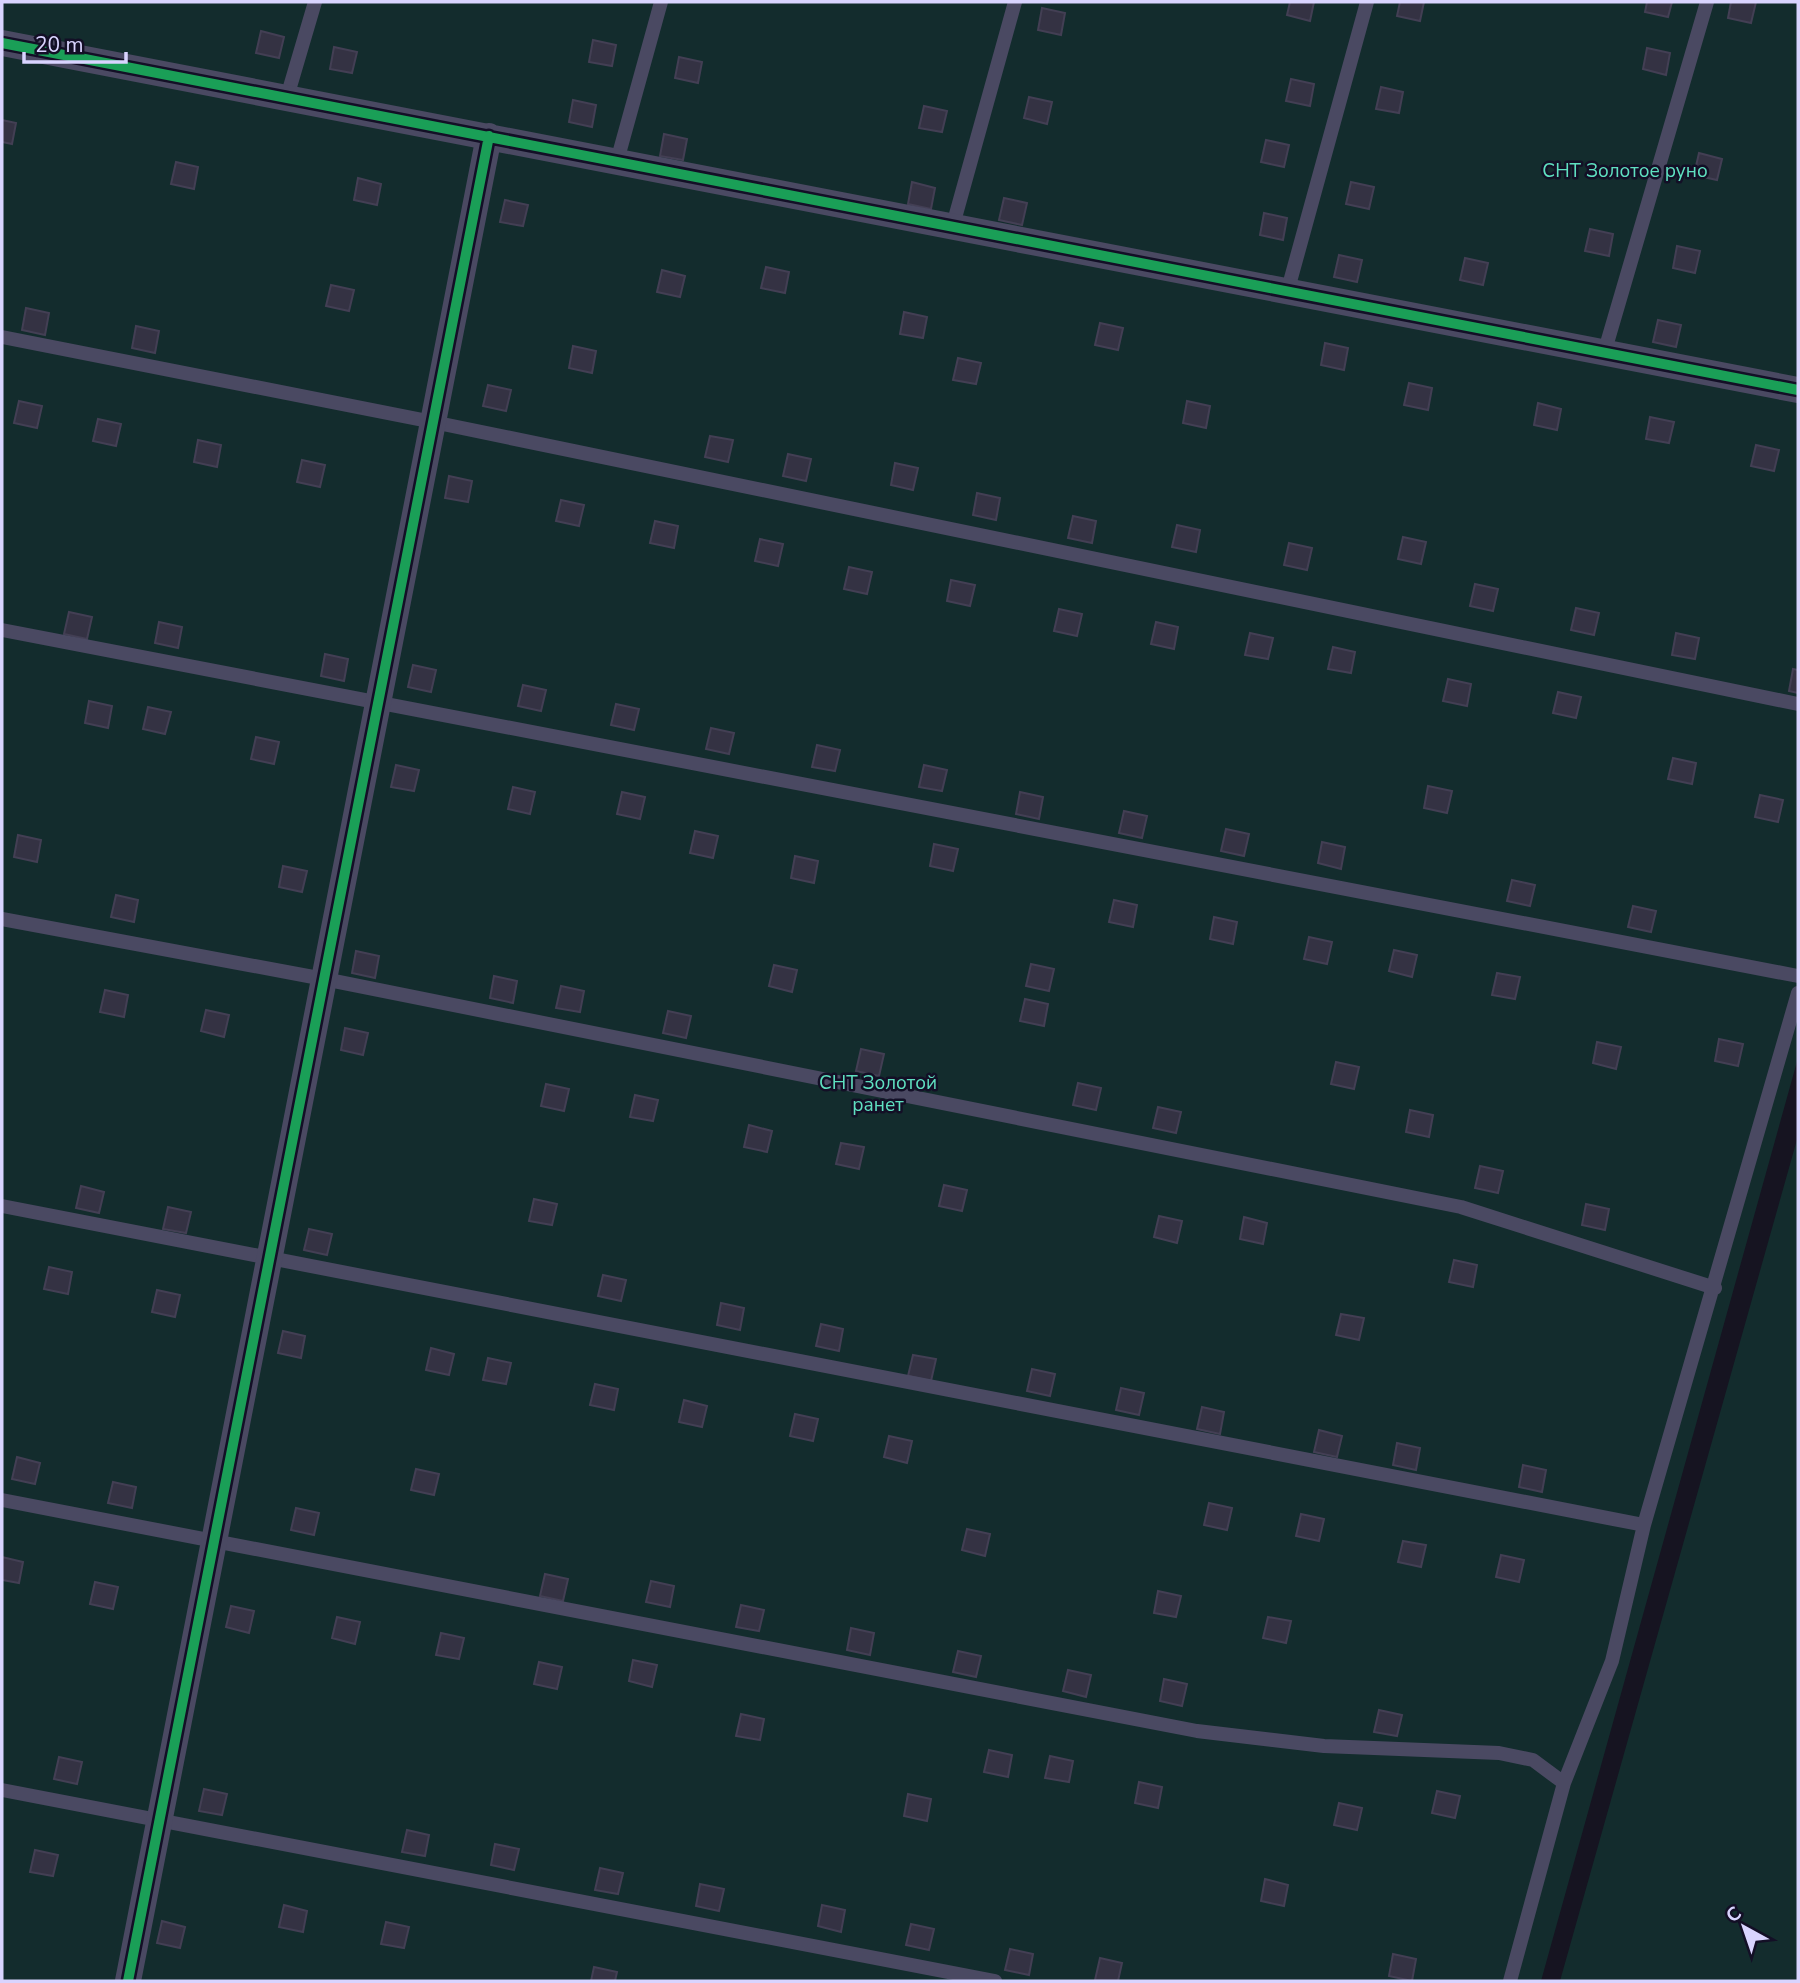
<svg xmlns="http://www.w3.org/2000/svg" width="1800" height="1983" viewBox="0 0 1800 1983" font-family="'Nunito Sans',sans-serif">
<style>
.green{fill:#132c2d}
.building{fill:#343243;stroke:#433f54;stroke-width:2}
.lines{fill:none;stroke-linecap:round;stroke-linejoin:round}
.service{stroke:#4a4962;stroke-width:14}
.minor{stroke:#4a4962;stroke-width:26}
.cycleway-casing{stroke:#130f26;stroke-width:15}
.cycleway{stroke:#1a9f57;stroke-width:10}
.labels{text-anchor:middle;dominant-baseline:central;stroke-width:5;stroke-linejoin:round;paint-order:stroke}
.park-label{font-size:19px;fill:#5fe0c0;stroke:#130f26}
</style>
<rect width="100%" height="100%" fill="#161421"/>
<path class="green" d="M2,2H1798V1058L1541,1981H2Z
M1798,1136V1981H1560Z"/>
<path class="building" d="M1290,2H1314L1310,21L1287,15Z
M1400,2H1424L1420,21L1397,16Z
M1647,2H1672L1668,17L1645,12Z
M1731,2H1756L1751,23L1728,18Z
M1042,8L1065,13L1061,35L1038,30Z
M261,31L284,37L279,58L256,53Z
M593,40L616,45L612,66L589,62Z
M334,47L357,52L352,73L330,69Z
M1647,48L1670,53L1666,75L1643,69Z
M679,57L702,62L698,83L675,78Z
M1291,79L1314,84L1310,106L1286,101Z
M1381,87L1403,92L1399,113L1376,109Z
M1029,97L1052,102L1047,124L1024,118Z
M573,100L596,105L592,127L569,122Z
M924,106L947,111L942,132L919,128Z
M2,120L16,123L12,144L2,142Z
M664,134L687,139L683,160L660,156Z
M1266,140L1289,145L1284,167L1261,162Z
M1699,153L1722,159L1717,180L1694,175Z
M176,162L198,167L194,189L171,184Z
M358,178L381,184L377,205L354,200Z
M912,182L935,188L931,209L908,204Z
M1351,182L1374,187L1369,209L1346,204Z
M1004,198L1027,203L1022,225L999,220Z
M505,200L528,205L523,226L500,222Z
M1264,213L1287,218L1283,240L1260,235Z
M1590,229L1613,234L1609,256L1585,251Z
M1677,246L1700,251L1695,273L1673,268Z
M1339,255L1362,260L1357,282L1334,277Z
M1465,258L1488,263L1483,285L1460,280Z
M766,267L789,272L785,293L761,288Z
M662,270L685,276L680,297L657,292Z
M331,285L354,290L349,311L326,306Z
M26,308L49,313L45,335L22,330Z
M904,312L927,317L923,338L900,334Z
M1658,320L1681,325L1676,347L1653,342Z
M1100,323L1123,328L1118,350L1095,345Z
M136,326L159,331L155,353L132,348Z
M1325,343L1348,348L1344,370L1321,365Z
M573,346L596,351L592,373L569,368Z
M958,358L981,363L976,384L953,380Z
M1409,383L1432,388L1428,410L1404,405Z
M488,385L511,390L506,411L483,406Z
M19,401L42,406L37,428L14,423Z
M1187,401L1210,406L1206,428L1183,423Z
M1538,403L1561,409L1557,430L1534,425Z
M1650,417L1674,422L1669,443L1646,439Z
M98,419L121,424L116,446L93,441Z
M710,436L733,440L728,462L705,457Z
M198,440L221,445L217,467L194,462Z
M1756,445L1779,450L1774,471L1751,466Z
M788,454L811,459L806,481L783,476Z
M302,460L325,465L320,487L297,482Z
M895,463L918,468L913,490L891,485Z
M449,476L472,481L468,502L445,498Z
M977,493L1000,498L996,520L973,515Z
M561,500L584,505L579,526L556,521Z
M1073,516L1096,521L1092,543L1068,538Z
M655,521L678,526L674,548L650,543Z
M1177,525L1200,530L1196,552L1172,547Z
M1403,537L1426,542L1421,564L1398,559Z
M760,539L783,544L778,566L755,561Z
M1289,543L1312,548L1307,570L1284,565Z
M849,567L872,572L867,594L844,589Z
M951,580L975,585L970,606L947,601Z
M1475,584L1498,589L1493,611L1470,606Z
M1576,608L1599,613L1594,635L1571,630Z
M1059,609L1082,614L1077,636L1054,631Z
M69,612L92,617L87,639L64,634Z
M159,622L182,627L178,648L155,643Z
M1156,622L1178,627L1174,649L1151,644Z
M1250,633L1273,638L1268,659L1245,655Z
M1676,633L1699,638L1695,659L1672,655Z
M1333,647L1355,652L1351,673L1328,669Z
M325,654L348,659L344,681L321,676Z
M413,665L436,670L431,692L408,687Z
M1793,669L1798,670V693L1789,691Z
M1448,679L1471,684L1467,706L1443,701Z
M523,685L546,690L541,711L518,706Z
M1558,692L1581,697L1576,718L1553,713Z
M89,701L112,706L108,728L85,723Z
M616,704L639,709L634,730L611,725Z
M148,707L171,712L165,734L143,729Z
M711,728L734,733L729,754L706,749Z
M256,737L279,742L274,764L251,759Z
M817,745L840,750L835,771L812,767Z
M1673,758L1696,763L1692,784L1668,779Z
M396,765L419,770L414,791L391,787Z
M924,765L947,770L942,791L919,787Z
M1428,786L1452,791L1447,813L1424,808Z
M513,787L535,792L530,814L508,809Z
M622,792L645,797L640,819L617,814Z
M1020,792L1043,797L1039,819L1016,814Z
M1760,795L1783,800L1778,822L1755,817Z
M1124,811L1147,816L1142,838L1119,833Z
M1226,829L1249,834L1244,856L1221,851Z
M695,831L718,836L713,858L690,853Z
M18,835L41,840L37,862L14,857Z
M1322,842L1345,847L1341,869L1318,863Z
M934,844L958,849L953,871L930,866Z
M795,856L818,861L814,883L791,878Z
M283,866L307,871L302,892L279,887Z
M1512,880L1535,885L1530,906L1507,901Z
M116,895L138,900L134,922L111,917Z
M1114,900L1137,905L1133,927L1109,922Z
M1633,906L1656,911L1651,932L1628,927Z
M1214,917L1237,922L1233,944L1210,939Z
M1309,937L1332,942L1327,964L1304,959Z
M1394,950L1417,955L1412,977L1389,971Z
M356,951L379,956L375,978L352,973Z
M1031,964L1054,969L1049,991L1026,986Z
M774,965L797,970L792,992L769,986Z
M1497,973L1520,977L1515,999L1492,995Z
M494,976L517,981L513,1003L490,998Z
M561,986L584,991L580,1012L556,1008Z
M105,990L128,995L124,1017L100,1012Z
M1025,999L1048,1004L1044,1026L1020,1021Z
M206,1010L229,1015L224,1037L201,1031Z
M668,1011L691,1016L686,1038L663,1033Z
M345,1028L368,1033L363,1055L341,1050Z
M1719,1039L1743,1044L1738,1066L1715,1061Z
M1597,1042L1621,1047L1616,1069L1593,1063Z
M861,1049L884,1054L879,1076L856,1071Z
M1336,1062L1359,1067L1354,1089L1331,1084Z
M1078,1083L1101,1088L1096,1110L1073,1105Z
M546,1084L569,1089L564,1111L541,1106Z
M635,1095L658,1100L653,1121L630,1117Z
M1158,1107L1181,1112L1176,1133L1153,1128Z
M1410,1110L1433,1115L1429,1137L1406,1132Z
M749,1125L772,1131L767,1152L744,1147Z
M841,1143L864,1147L859,1169L836,1164Z
M1480,1166L1503,1171L1498,1193L1475,1188Z
M944,1185L967,1190L962,1211L939,1206Z
M81,1186L104,1192L99,1213L76,1208Z
M534,1199L557,1204L552,1225L529,1221Z
M1586,1204L1609,1209L1605,1230L1582,1225Z
M168,1207L191,1212L186,1233L163,1229Z
M1159,1216L1182,1221L1177,1243L1154,1237Z
M1244,1217L1267,1223L1263,1244L1240,1239Z
M309,1229L332,1234L327,1255L304,1250Z
M1454,1260L1477,1265L1473,1287L1449,1282Z
M49,1267L72,1272L68,1294L44,1289Z
M603,1275L626,1280L621,1301L598,1296Z
M157,1290L180,1295L175,1317L152,1312Z
M721,1303L744,1308L740,1330L717,1325Z
M1341,1314L1364,1318L1359,1340L1336,1335Z
M821,1324L843,1329L839,1351L816,1346Z
M283,1331L305,1336L301,1358L278,1353Z
M431,1348L454,1354L449,1375L426,1370Z
M913,1355L936,1359L931,1381L908,1376Z
M488,1358L511,1363L506,1384L483,1380Z
M1032,1369L1055,1374L1050,1396L1027,1391Z
M595,1384L618,1389L614,1410L590,1405Z
M1121,1388L1144,1393L1139,1415L1116,1410Z
M684,1400L707,1406L702,1427L679,1422Z
M1202,1407L1224,1412L1220,1434L1197,1429Z
M795,1414L818,1419L813,1441L790,1436Z
M1319,1430L1342,1436L1337,1457L1314,1452Z
M889,1436L912,1441L907,1463L884,1457Z
M1397,1443L1420,1448L1416,1470L1393,1465Z
M17,1457L40,1463L35,1484L12,1479Z
M1523,1465L1546,1470L1542,1492L1519,1487Z
M416,1469L439,1474L434,1495L411,1490Z
M113,1482L136,1487L132,1508L108,1503Z
M1209,1503L1232,1508L1227,1530L1204,1525Z
M296,1508L319,1513L314,1535L291,1530Z
M1301,1514L1324,1519L1319,1541L1296,1536Z
M967,1529L990,1534L985,1556L962,1550Z
M1403,1541L1426,1545L1421,1567L1398,1562Z
M1501,1555L1524,1560L1519,1582L1496,1577Z
M2,1557L23,1562L19,1583L2,1580Z
M545,1574L568,1579L563,1601L540,1596Z
M651,1581L674,1586L670,1607L646,1602Z
M95,1582L118,1587L113,1609L90,1604Z
M1158,1591L1181,1596L1176,1617L1154,1613Z
M741,1605L764,1610L759,1631L736,1627Z
M231,1606L254,1611L249,1633L226,1627Z
M337,1617L360,1622L355,1644L332,1638Z
M1268,1617L1291,1621L1286,1643L1263,1638Z
M851,1628L874,1633L870,1655L847,1650Z
M441,1633L464,1638L459,1659L436,1655Z
M958,1651L981,1656L976,1677L953,1672Z
M633,1660L657,1665L652,1687L629,1681Z
M539,1662L562,1667L557,1689L534,1684Z
M1068,1670L1091,1675L1086,1697L1063,1691Z
M1164,1679L1187,1684L1182,1706L1160,1701Z
M1379,1710L1402,1715L1397,1736L1374,1732Z
M741,1714L764,1719L760,1740L736,1736Z
M989,1750L1012,1755L1008,1777L984,1772Z
M1050,1756L1073,1761L1069,1782L1045,1778Z
M59,1757L82,1762L77,1784L54,1779Z
M1139,1782L1162,1787L1158,1808L1135,1803Z
M204,1789L227,1794L222,1815L199,1811Z
M1437,1791L1460,1796L1455,1818L1432,1813Z
M908,1794L931,1799L927,1821L904,1816Z
M1339,1803L1362,1808L1357,1830L1334,1825Z
M407,1830L429,1835L425,1856L402,1852Z
M495,1844L519,1849L514,1870L491,1865Z
M35,1850L58,1855L53,1876L30,1872Z
M600,1868L623,1873L618,1894L595,1890Z
M1265,1879L1288,1885L1284,1906L1261,1901Z
M700,1884L724,1889L719,1911L696,1906Z
M284,1905L307,1911L303,1932L279,1927Z
M822,1905L845,1910L841,1932L818,1926Z
M162,1921L185,1927L180,1948L157,1943Z
M386,1922L409,1927L404,1948L381,1944Z
M911,1924L934,1929L929,1950L906,1945Z
M1010,1949L1033,1954L1029,1975L1005,1970Z
M1393,1954L1416,1959L1412,1981L1389,1976Z
M1100,1958L1122,1963L1118,1981L1095,1980Z
M594,1967L617,1972L615,1981H591Z"/>
<g class="lines">
<path class="service" d="M287,97L315,2
M617,161L661,2
M953,225L1015,2
M1288,289L1367,2
M2,337L433,422L1798,704
M1605,350L1707,2
M2,630L1798,976
M2,919L324,979L1461,1207L1715,1288
M2,1206L1644,1525
M2,1500L1197,1731L1324,1746L1499,1753L1533,1760L1564,1783
M2,1790L995,1981
M1510,1981L1564,1783L1612,1661L1644,1525L1798,993"/>
<path class="minor" d="M2,43L1798,390
M128,1981L489,136"/>
<defs>
<path id="cycleway" d="M2,43L1798,390
M128,1981L489,136"/>
</defs>
<use href="#cycleway" class="cycleway-casing"/>
<use href="#cycleway" class="cycleway"/>
</g>
<g class="labels">
<g class="park-label">
<text x="1625" y="171">СНТ Золотое руно</text>
<text x="878" y="1083">СНТ Золотой<tspan x="878" dy="22">ранет</tspan></text>
</g>
</g>
<rect width="1800" height="1983" fill="none" stroke="#d9d4ff" stroke-width="7"/>
<g transform="translate(1744 1927) rotate(320)" stroke="#130f26" stroke-width="5" paint-order="stroke">
<path d="M0-5L12 26L0 18L-12 26Z" fill="#d9d4ff"/>
<text y="-10" font-size="19" font-weight="bold" text-anchor="middle" fill="#d9d4ff">С</text>
</g>
<path d="M24 52v10h102v-10" fill="none" stroke="#d9d4ff" stroke-width="3.5"/>
<text x="35" y="52" font-size="21" fill="#d9d4ff" stroke="#130f26" stroke-width="5" paint-order="stroke">20 m</text>
</svg>
